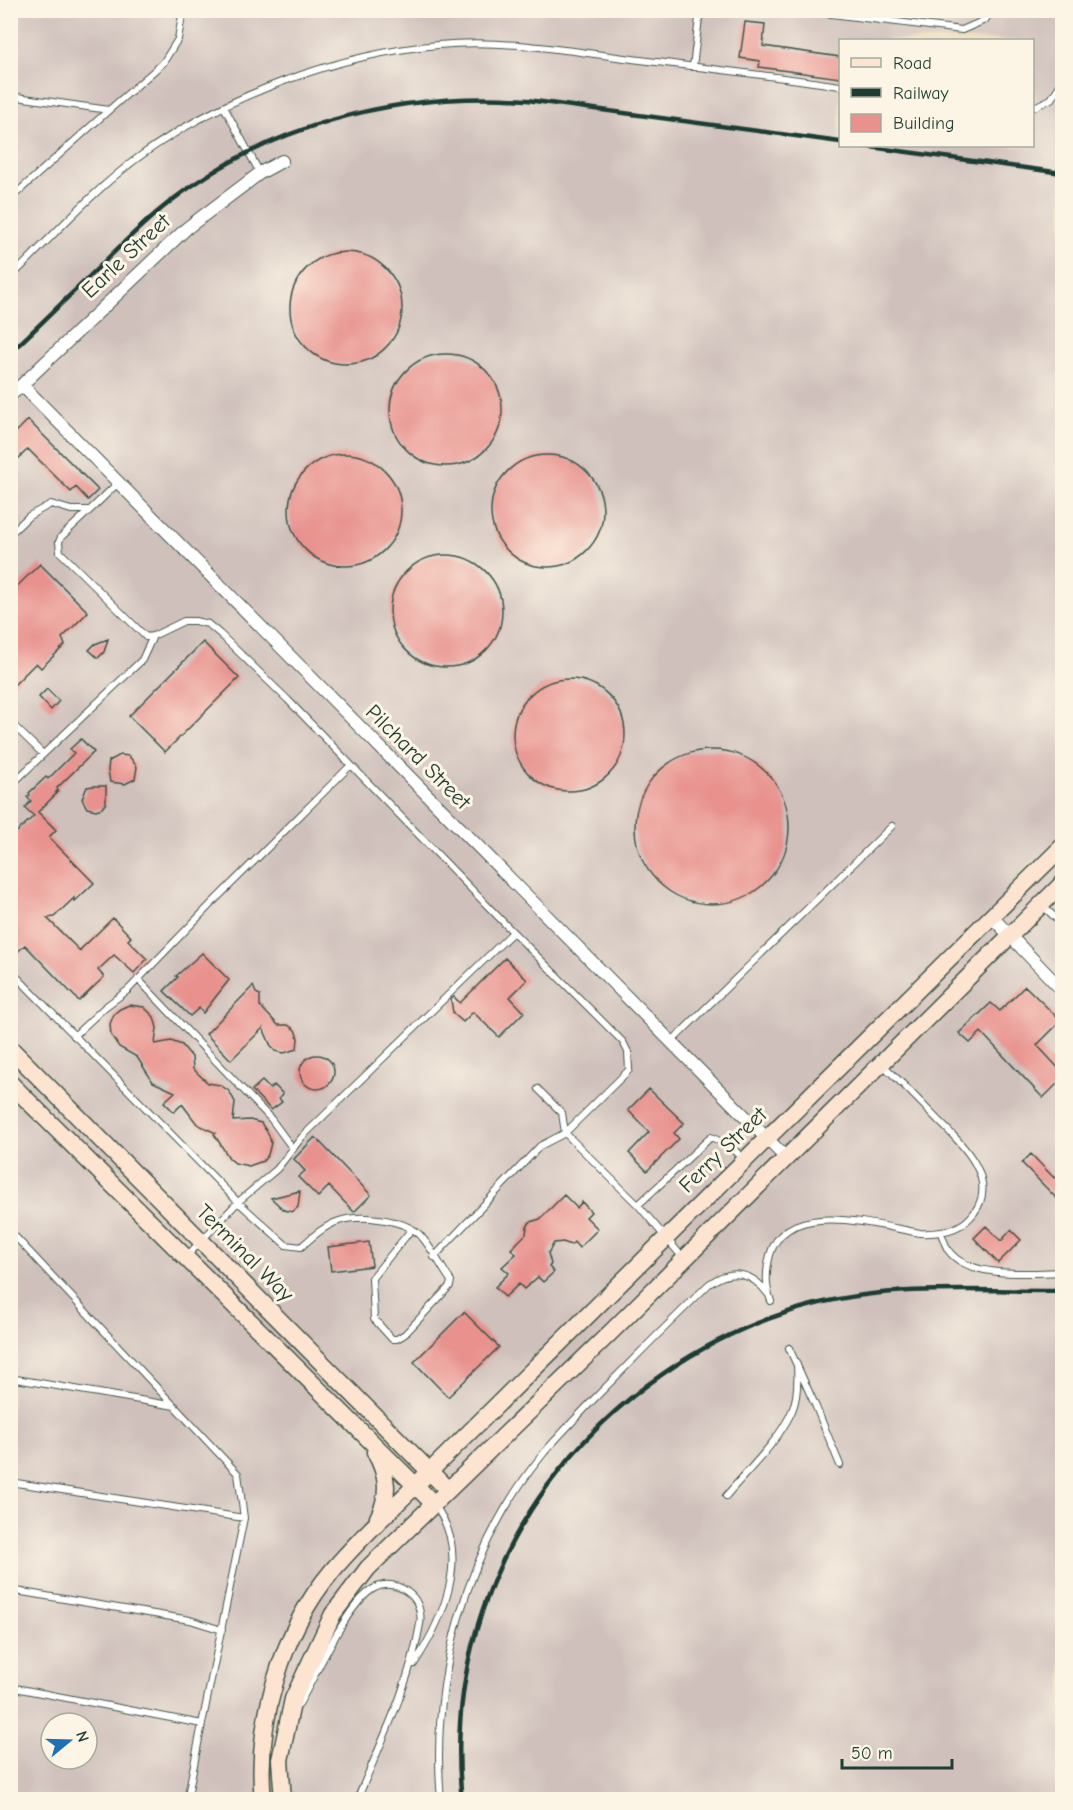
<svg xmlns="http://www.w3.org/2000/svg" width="1073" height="1810" viewBox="0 0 1073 1810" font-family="'Comic Neue',sans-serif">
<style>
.industrial{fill:#cfc0bb;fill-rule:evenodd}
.building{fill:#e8918d}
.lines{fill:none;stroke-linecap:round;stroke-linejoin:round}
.service-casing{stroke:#3e5548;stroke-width:8}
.minor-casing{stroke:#3e5548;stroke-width:14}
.secondary-casing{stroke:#3e5548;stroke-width:19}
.service{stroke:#fff;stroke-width:6}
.minor{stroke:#fff;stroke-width:12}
.secondary{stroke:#fde4d1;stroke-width:16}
.rail{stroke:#1f3d34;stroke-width:4.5}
.labels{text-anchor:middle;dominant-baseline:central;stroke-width:6;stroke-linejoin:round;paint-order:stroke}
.street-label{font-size:22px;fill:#1f3d34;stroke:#fcf5e5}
</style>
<rect width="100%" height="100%" fill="#fcf5e5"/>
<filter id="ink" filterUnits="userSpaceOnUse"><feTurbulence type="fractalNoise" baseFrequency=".0167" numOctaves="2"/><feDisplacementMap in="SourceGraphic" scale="12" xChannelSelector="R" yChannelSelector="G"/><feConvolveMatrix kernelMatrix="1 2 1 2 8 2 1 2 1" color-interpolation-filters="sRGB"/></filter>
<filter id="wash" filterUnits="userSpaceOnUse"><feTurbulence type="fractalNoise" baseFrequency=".008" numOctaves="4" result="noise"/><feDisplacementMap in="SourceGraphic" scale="24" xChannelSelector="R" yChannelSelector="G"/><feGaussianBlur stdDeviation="1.35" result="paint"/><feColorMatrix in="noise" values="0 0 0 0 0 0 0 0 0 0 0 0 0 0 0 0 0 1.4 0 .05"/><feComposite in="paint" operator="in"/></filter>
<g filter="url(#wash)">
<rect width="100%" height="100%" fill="#eeddba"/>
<path class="industrial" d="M11,11H1062V1799L11,1800ZM840,40H1032V146H840ZM51,1723H87V1759H51Z"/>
<g id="blocks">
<path class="building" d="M745,22L765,24L763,46L840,57V78L759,67L760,61L740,58Z
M290 308a56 56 0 1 1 112 0a56 56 0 1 1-112 0Z
M390 410a56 56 0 1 1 112 0a56 56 0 1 1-112 0Z
M28,420L98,490L88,500L76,487L71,492L28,449L10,467V438Z
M289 510a56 56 0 1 1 112 0a56 56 0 1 1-112 0Z
M491 511a56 56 0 1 1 112 0a56 56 0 1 1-112 0Z
M390 611a56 56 0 1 1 112 0a56 56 0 1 1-112 0Z
M40,564L88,612L62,638L65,645L41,668L36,663L10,689V593Z
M108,639L104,652L98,658L89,650L95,644Z
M203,642L239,678L165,752L129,716Z
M513 735a56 56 0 1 1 112 0a56 56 0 1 1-112 0Z
M47,689L59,701L51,710L39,697Z
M81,739L94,752L57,788L58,790L56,792H58L38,812L56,830L49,837L94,883L74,902V898L54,917L47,918L81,952L80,950L113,918L131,937L128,940L147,959L134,973L114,955L98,970L104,977L79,1001L25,945L10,959V838L34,816L25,808L31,801L27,797L30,795L29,793L46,777L48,779L74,753L70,749Z
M635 827a77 77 0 1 1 154 0a77 77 0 1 1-154 0Z
M120,755L129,756L137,767L135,779L125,784L110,782L108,770L109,761Z
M94,786H106V803L102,808L96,810L87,808L82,799L87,787Z
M202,953L229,980L203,1013L199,1008L190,1016L164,991L178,977L176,976Z
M505,958L527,980L510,997L524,1012L499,1037L473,1012L463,1022L453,1013L451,999L454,997L460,1003Z
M253,986L256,993L260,995V1006L278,1025H288L295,1030L298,1038L297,1049L284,1053L275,1051L271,1046L263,1028L231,1060L206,1034Z
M1025,986L1061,1021L1037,1045L1062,1072V1079L1043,1098L981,1032L970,1043L959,1033L991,1003L1000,1011Z
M129,1005L144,1007L154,1017L157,1028L155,1044L171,1041L182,1045L192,1057L193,1069L208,1083L220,1085L229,1091L235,1102L233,1121L250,1120L261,1123L269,1135L271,1143L268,1155L263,1161L249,1166L235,1163L229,1158L214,1134L216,1133L197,1124L182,1104L174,1112L164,1102L175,1092L153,1082L137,1057L119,1047L111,1035L110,1024L114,1014L120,1009Z
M300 1072a17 17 0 1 1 34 0a17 17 0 1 1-34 0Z
M262,1081L270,1089L274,1085L283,1094L279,1098L282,1102L271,1110L252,1090Z
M649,1089L684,1123L674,1133L679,1139L647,1171L629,1153L649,1132L628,1110Z
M315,1137L371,1195L354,1212L329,1186L318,1197L298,1177L305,1171L294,1159Z
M1031,1154L1054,1178L1062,1170V1204L1022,1163Z
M300,1191L298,1207L292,1212L284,1210L271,1198Z
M564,1195L577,1208L582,1202L591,1212L586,1217L598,1229L579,1248L574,1242L571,1245L563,1242L554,1243L548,1253L551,1264L549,1267L554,1272L543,1282L538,1277L524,1289L519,1284L505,1297L495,1287L509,1273L502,1267L516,1254L511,1249L526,1234L527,1227L530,1222L540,1219Z
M986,1226L1001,1241L1011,1230L1021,1240L998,1263L974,1238Z
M369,1242L372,1266L331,1271L328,1247Z
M464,1312L499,1347L448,1397L414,1362Z"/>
</g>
</g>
<g filter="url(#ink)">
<use href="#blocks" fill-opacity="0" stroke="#3e5548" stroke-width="1.5"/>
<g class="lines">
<defs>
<path id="service" d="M799,10L962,30L985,20L992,10
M693,67L700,10
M10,96L109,110L163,63L178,39L183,10
M224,107L260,173
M1032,108L1051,99L1062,82
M10,199L109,110
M10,278C53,236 94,189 143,154C225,96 338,54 438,45C500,39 563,50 624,58C696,67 768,75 840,86
M90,510L61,537L59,542L60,552L146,637L153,636L184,621H195L208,624L220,634L288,700L510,929L623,1042L628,1052L629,1070L565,1133
M10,534L29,516L51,504L71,510H90L118,483
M10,722L43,754
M10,786L142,660L153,636
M1043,906L1062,924
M10,970L238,1202L286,1245L301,1247C312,1237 324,1226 339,1221C360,1214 402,1219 419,1234C431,1246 441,1267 451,1281L450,1286L405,1334L397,1339H392L374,1319L372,1278L411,1230
M138,979L271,1119L293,1149
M74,1036L105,1007L128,990L212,903L351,765
M671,1042L892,826
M538,1089L562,1113L565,1133
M638,1205L711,1137L730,1146L744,1159
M10,1231L238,1474L244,1518L10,1482
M941,1233C943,1238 945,1245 948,1250C968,1279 1030,1273 1060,1272
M186,1257L238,1202L277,1169L302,1137L513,932
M434,1257L540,1146L565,1133L638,1205L684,1259
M771,1301C765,1286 766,1270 770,1255C786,1197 878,1226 920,1233C940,1234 961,1231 974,1213C1002,1176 954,1137 931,1113C915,1096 899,1080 882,1064
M789,1348L816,1407L840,1465
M10,1378L175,1406
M726,1496C747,1471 779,1441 792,1411C798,1397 798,1381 797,1365
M10,1590L190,1620L222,1630
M414,1664C443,1620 472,1554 435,1506
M10,1687L202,1724L244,1518
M299,1704C317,1674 345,1606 373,1589C386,1581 400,1585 411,1595C418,1601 422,1614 420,1624C410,1685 381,1742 357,1800
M10,1797L23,1800
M187,1800L202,1724
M441,1800C430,1679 466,1548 543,1454C560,1434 578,1416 596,1397C633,1359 671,1321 709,1284C731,1268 752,1272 768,1294"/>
<path id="minor" d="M22,385L786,1158
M10,396L187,228L260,173L282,161
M992,917L1062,990
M1060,1272H1062"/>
<path id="secondary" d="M10,1048L448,1490
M10,1083L434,1504
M375,1452C388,1475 390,1495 378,1518
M263,1800C255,1724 282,1630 332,1571C357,1541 387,1513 415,1486L1062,847
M283,1800L280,1760L293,1699L333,1614L368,1568L613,1330L1062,884"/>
</defs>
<use href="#service" class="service-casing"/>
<use href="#minor" class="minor-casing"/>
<use href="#secondary" class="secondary-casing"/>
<use href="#service" class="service"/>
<use href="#minor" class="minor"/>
<use href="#secondary" class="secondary"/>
<path class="rail" d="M863,146L1062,173
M10,353C40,325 69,296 98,268C119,247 139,227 161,209C264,125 396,91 527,100L840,142
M462,1800C436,1570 596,1360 816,1304C897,1284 981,1291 1062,1291"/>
</g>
</g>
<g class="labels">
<g class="street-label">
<text transform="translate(126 256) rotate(-43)">Earle Street</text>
<text transform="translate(418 757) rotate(45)">Pilchard Street</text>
<text transform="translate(723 1150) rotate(-44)">Ferry Street</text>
<text transform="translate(245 1253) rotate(45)">Terminal Way</text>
</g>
</g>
<rect width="1073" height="1810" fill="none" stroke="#fcf5e5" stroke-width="36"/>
<rect x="839" y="39" width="195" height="108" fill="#fcf5e5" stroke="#a4ab9e" stroke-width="1.5"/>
<rect x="851" y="58" width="30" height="9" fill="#fde4d1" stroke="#a4ab9e" stroke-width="1.5"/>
<text x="893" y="69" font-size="18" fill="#1f3d34">Road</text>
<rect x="851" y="88" width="30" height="9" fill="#1f3d34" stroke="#a4ab9e" stroke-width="1.5"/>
<text x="893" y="99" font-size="18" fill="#1f3d34">Railway</text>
<rect x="851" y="114" width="30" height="18" fill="#e8918d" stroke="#a4ab9e" stroke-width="1.5"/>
<text x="893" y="129" font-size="18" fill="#1f3d34">Building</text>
<g transform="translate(69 1741) rotate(71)"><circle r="28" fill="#fcf5e5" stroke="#a4ab9e" stroke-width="1.5"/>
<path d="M0-4.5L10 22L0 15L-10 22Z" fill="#1f6fb2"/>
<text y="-9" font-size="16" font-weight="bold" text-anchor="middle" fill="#1f3d34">N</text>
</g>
<path d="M842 1759v9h110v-9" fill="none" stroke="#1f3d34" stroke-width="3"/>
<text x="851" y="1759" font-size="18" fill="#1f3d34" stroke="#fcf5e5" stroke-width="4.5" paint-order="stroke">50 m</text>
</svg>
